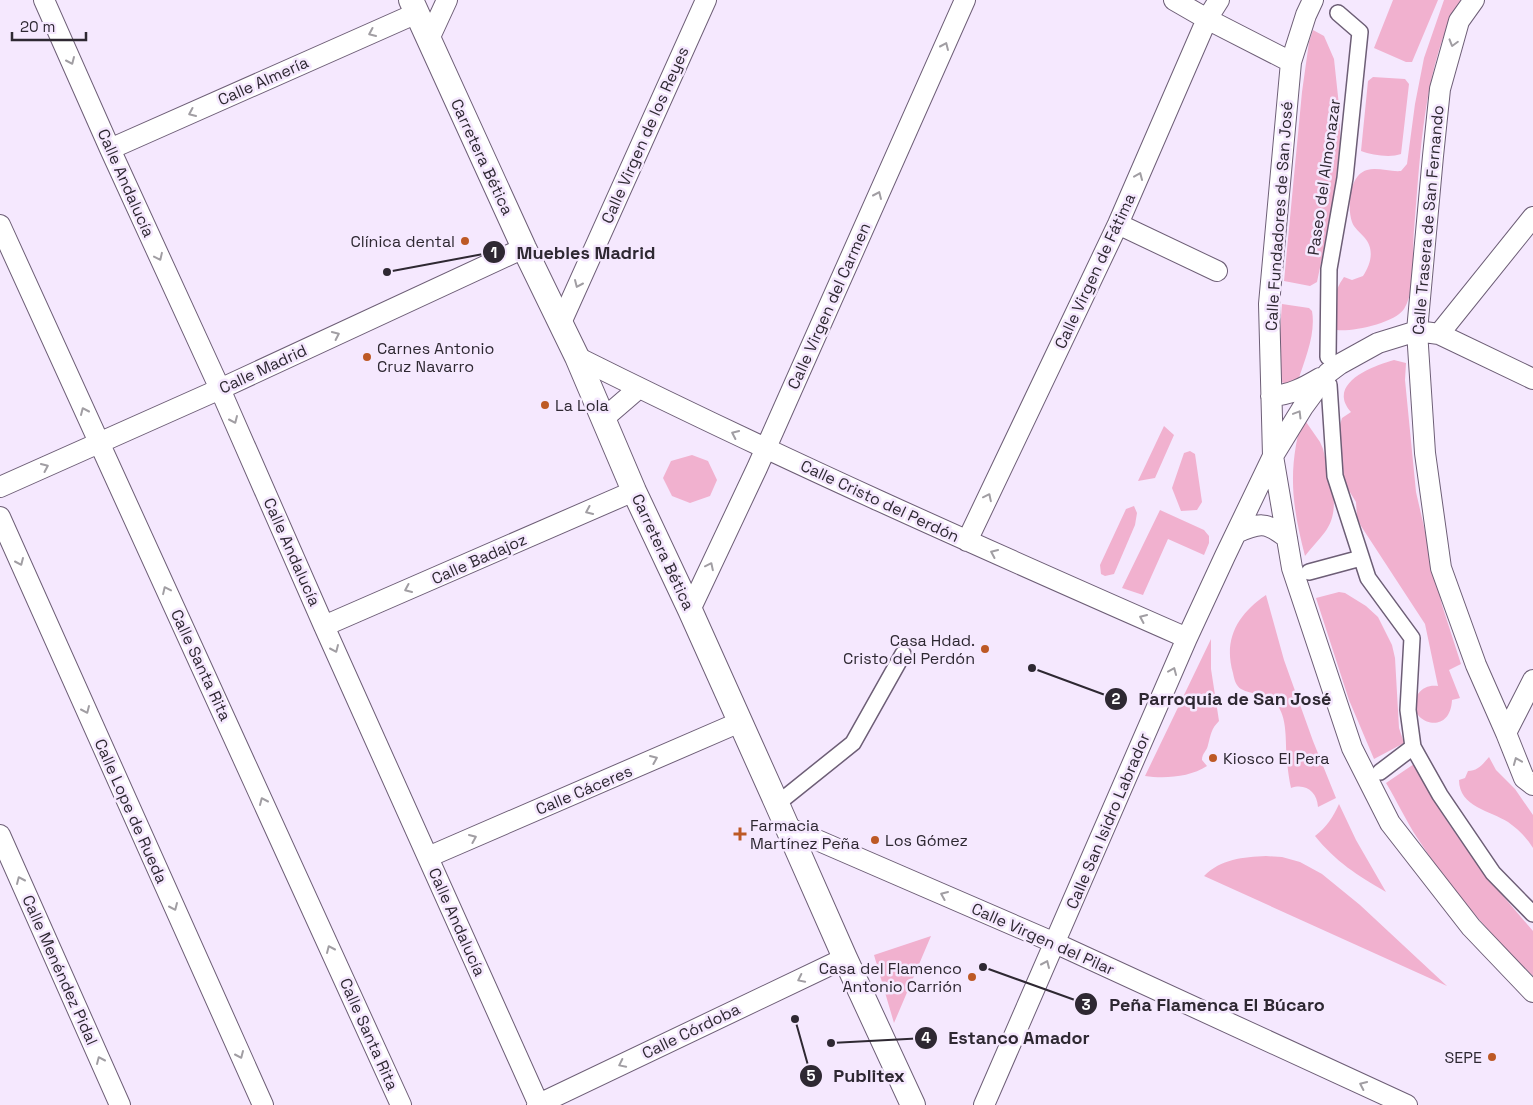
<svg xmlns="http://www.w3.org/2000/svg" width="1533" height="1105" viewBox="0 0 1533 1105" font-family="'Space Grotesk',sans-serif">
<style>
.green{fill:#f1b1cf}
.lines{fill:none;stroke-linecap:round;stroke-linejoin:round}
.pedestrian-casing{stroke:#6d5e76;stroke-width:18}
.minor-casing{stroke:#6d5e76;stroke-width:22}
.tertiary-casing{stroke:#6d5e76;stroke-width:26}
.pedestrian{stroke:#fff;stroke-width:15}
.minor{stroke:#fff;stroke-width:20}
.tertiary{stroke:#fff;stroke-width:24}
.oneway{stroke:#a19ea3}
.poi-dot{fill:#bd5925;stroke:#f5e8fe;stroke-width:2}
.labels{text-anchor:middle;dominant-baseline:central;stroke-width:5;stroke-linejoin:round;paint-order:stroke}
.street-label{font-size:16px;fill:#2e2832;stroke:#f5e8fe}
.poi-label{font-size:16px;fill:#2e2832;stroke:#f5e8fe;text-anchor:start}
.leader{fill:none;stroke:#2e2832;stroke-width:2}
.callout-dot{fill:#2e2832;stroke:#f5e8fe;stroke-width:2}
.mark-label{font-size:15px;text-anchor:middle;font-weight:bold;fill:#fff}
.callout-label{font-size:18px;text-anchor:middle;font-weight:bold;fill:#2e2832;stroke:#f5e8fe;stroke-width:5;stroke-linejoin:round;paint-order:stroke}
</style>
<rect width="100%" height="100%" fill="#f5e8fe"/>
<path class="green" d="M1393,0H1438L1412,62H1406L1374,48Z
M1444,0H1461C1456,9 1450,18 1447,27C1422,91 1420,162 1414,230C1412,252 1416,290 1404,309C1395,323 1352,332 1337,330L1332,326C1333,308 1333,291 1344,277L1352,280L1363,276C1371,264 1375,249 1364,237C1360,232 1354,228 1352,222C1347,207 1349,175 1367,170C1377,167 1390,172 1401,171L1407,164L1415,104L1424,58Z
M1313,30L1324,36L1334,59L1340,115V144L1333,205L1317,282L1310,286L1284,281L1302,92L1309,42Z
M1373,77L1405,79L1409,84L1401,154C1390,158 1372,155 1361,151L1368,81Z
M1282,304L1309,308L1312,311C1316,334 1305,359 1298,381L1287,386L1282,382C1278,356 1280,330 1282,304Z
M1394,360L1406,363L1405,380L1416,492L1442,605L1461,664L1449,670L1460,698L1452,700C1450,741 1401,719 1418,694C1423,687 1430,685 1438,686L1425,624L1361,526L1357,517L1356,502L1348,489L1340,465L1339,428L1342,418L1351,412C1326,384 1372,366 1394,360Z
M1304,419L1320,442L1323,449C1329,476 1343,508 1325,532C1319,540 1311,548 1305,556C1295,517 1289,485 1296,445C1298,436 1299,427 1304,419Z
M1164,426L1174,435L1155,478L1138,481Z
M1190,451L1195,454L1202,502L1197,510L1181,511L1172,488L1184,453Z
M692,455L708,461L717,480L710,496L690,503L672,496L663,478L671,461Z
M1134,506L1137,513L1135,525L1114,574L1105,576L1101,574L1100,565L1126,509Z
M1160,510L1204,530L1209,536V543L1204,555L1168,539L1143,595L1122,588Z
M1339,592L1345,593L1366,606L1378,617L1392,645L1395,658L1399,728L1404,743L1374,759L1349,700L1316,598Z
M1266,595L1284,660L1313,741L1336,798L1318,807C1317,792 1306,783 1291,788C1289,779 1288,771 1287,762C1285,744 1288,721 1278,706C1268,690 1255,697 1241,689C1236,686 1234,679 1233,673C1223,639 1238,614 1266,595Z
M1211,639V669L1219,721C1211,729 1211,734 1208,745C1207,751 1202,753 1202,760L1207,766C1190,777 1165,779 1145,776Z
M1489,757L1496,770L1515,789L1533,815V848C1527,838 1518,829 1508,822C1491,811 1459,807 1459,780L1465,778L1468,771C1478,771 1483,764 1489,757Z
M1414,764C1445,826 1488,879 1533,931V976C1490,934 1450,889 1418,839C1406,821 1397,801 1386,783Z
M1339,804L1356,840L1386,892C1357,875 1336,862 1315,836C1327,827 1333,817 1339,804Z
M1266,856L1282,857L1300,862L1322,874L1360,905L1447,986L1204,876C1221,859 1243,857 1266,856Z
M931,936L894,1023L874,955Z"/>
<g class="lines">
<defs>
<path id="pedestrian" d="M1328,357L1329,269L1345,178L1360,32L1338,13
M1329,385L1335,476L1368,578L1412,638L1408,710L1413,747L1380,772
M1309,572L1361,558
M1413,747L1440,795L1493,873L1533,914
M777,804L853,743L903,654"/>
<path id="minor" d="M44,0L110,149L220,389L324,626L539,1105
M1174,0L1207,19L1291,62
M1313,0L1306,15L1291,62L1269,304L1273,456L1292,568L1352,748L1390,823L1471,927L1533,992
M1474,0L1459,21L1440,89L1433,156L1417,331L1425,453L1441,568L1476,665L1506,733L1524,778L1533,785
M429,39L447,0
M110,149L417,13
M1118,224L1217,271
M0,225L401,1105
M560,325L706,0
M1439,334L1533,217
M577,357C777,457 982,548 1187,638
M1271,396C1290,395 1303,388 1320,378
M603,419L639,388
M0,487L220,389L524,248
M0,517L263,1105
M1236,533C1259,523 1266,521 1287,538
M967,541L1118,224L1207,19L1219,0
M690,610L757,468L965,0
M324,626L634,491
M1506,733L1533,680
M787,827L1055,943L1407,1105
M0,835L120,1105
M428,857L740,722
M537,1105L845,958
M984,1105L1187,638L1225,556L1273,456L1303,407L1328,373L1340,364L1378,343L1417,331L1439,334L1533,379"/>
<path id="tertiary" d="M411,0L524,248L577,357L634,491L690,610L777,804L845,958L913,1105"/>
</defs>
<use href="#pedestrian" class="pedestrian-casing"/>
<use href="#minor" class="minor-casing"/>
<use href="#tertiary" class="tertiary-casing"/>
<use href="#pedestrian" class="pedestrian"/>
<use href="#minor" class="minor"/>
<use href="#tertiary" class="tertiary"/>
</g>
<defs><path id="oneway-chevron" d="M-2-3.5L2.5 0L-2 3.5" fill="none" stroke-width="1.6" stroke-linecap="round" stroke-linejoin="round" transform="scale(1.25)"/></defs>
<g class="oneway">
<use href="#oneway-chevron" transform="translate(372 33) rotate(156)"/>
<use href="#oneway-chevron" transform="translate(1453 43) rotate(106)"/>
<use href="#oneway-chevron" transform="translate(945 46) rotate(-66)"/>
<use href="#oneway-chevron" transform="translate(71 61) rotate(66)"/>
<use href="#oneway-chevron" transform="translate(192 113) rotate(156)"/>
<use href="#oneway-chevron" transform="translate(1139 176) rotate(-67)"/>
<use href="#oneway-chevron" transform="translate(878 195) rotate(-66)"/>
<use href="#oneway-chevron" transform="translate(159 257) rotate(65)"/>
<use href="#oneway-chevron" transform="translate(578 284) rotate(114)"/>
<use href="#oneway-chevron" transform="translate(336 335) rotate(-25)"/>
<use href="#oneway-chevron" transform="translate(84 411) rotate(-114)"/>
<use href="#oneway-chevron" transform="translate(1298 414) rotate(-59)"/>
<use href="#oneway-chevron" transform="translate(234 420) rotate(66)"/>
<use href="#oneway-chevron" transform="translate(735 434) rotate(-155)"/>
<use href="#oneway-chevron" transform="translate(45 467) rotate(-24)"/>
<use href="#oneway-chevron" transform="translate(988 497) rotate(-64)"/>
<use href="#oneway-chevron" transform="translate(589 511) rotate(156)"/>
<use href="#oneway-chevron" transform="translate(994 553) rotate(-156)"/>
<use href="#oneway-chevron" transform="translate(20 562) rotate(66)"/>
<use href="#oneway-chevron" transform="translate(710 566) rotate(-64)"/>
<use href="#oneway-chevron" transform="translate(408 589) rotate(156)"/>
<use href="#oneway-chevron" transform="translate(166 590) rotate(-115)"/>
<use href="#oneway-chevron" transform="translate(1143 618) rotate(-156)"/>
<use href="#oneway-chevron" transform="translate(335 649) rotate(66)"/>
<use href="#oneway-chevron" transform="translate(1173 671) rotate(-67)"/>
<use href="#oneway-chevron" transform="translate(86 710) rotate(66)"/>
<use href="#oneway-chevron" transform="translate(654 759) rotate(-23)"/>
<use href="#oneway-chevron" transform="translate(1517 761) rotate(-112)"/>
<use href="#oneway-chevron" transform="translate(263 801) rotate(-114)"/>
<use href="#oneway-chevron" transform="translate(473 838) rotate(-23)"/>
<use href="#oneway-chevron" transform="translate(20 880) rotate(-114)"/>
<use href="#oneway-chevron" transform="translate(944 895) rotate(-157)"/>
<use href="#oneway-chevron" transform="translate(174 907) rotate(66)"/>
<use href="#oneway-chevron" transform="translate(330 949) rotate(-114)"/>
<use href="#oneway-chevron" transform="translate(1046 964) rotate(-66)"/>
<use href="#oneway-chevron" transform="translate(801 979) rotate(154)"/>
<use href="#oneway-chevron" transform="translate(240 1055) rotate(66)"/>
<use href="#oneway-chevron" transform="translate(100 1060) rotate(-114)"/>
<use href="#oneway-chevron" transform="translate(622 1064) rotate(154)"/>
<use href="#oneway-chevron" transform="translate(1363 1085) rotate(-155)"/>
</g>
<g class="poi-dot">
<circle cx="465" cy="241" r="5"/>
<circle cx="367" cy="357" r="5"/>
<circle cx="545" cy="405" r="5"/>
<circle cx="985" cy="649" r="5"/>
<circle cx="1213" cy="758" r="5"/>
<path d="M737.5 826.5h5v5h5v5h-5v5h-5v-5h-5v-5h5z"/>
<circle cx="875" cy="840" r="5"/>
<circle cx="972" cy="977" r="5"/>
<circle cx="1492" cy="1057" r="5"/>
</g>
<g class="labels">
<g class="street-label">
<text transform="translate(263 81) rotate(-24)">Calle Almería</text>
<text transform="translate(645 135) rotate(-66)">Calle Virgen de los Reyes</text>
<text transform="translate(482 157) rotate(65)">Carretera Bética</text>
<text transform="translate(1324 177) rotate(-82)">Paseo del Almonazar</text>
<text transform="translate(126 183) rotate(66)">Calle Andalucía</text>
<text transform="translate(1279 216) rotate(-86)">Calle Fundadores de San José</text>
<text transform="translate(1428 220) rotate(-85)">Calle Trasera de San Fernando</text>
<text transform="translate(1095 271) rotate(-65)">Calle Virgen de Fátima</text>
<text transform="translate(829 306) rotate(-66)">Calle Virgen del Carmen</text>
<text transform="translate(263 369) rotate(-25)">Calle Madrid</text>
<text transform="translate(880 501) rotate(25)">Calle Cristo del Perdón</text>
<text transform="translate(292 552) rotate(66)">Calle Andalucía</text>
<text transform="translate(663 552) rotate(65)">Carretera Bética</text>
<text transform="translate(479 559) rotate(-24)">Calle Badajoz</text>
<text transform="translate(201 665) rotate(65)">Calle Santa Rita</text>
<text transform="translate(584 790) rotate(-23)">Calle Cáceres</text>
<text transform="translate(131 811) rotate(66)">Calle Lope de Rueda</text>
<text transform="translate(1108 821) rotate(-67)">Calle San Isidro Labrador</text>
<text transform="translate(457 922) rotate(66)">Calle Andalucía</text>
<text transform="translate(1043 939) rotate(24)">Calle Virgen del Pilar</text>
<text transform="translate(60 970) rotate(66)">Calle Menéndez Pidal</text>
<text transform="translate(691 1031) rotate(-26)">Calle Córdoba</text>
<text transform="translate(369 1034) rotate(66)">Calle Santa Rita</text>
</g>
<g class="poi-label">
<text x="455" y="241" text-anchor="end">Clínica dental</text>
<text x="377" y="348">Carnes Antonio<tspan x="377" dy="18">Cruz Navarro</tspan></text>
<text x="555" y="405">La Lola</text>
<text x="975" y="640" text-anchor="end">Casa Hdad.<tspan x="975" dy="18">Cristo del Perdón</tspan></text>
<text x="1223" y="758">Kiosco El Pera</text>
<text x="750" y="825">Farmacia<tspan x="750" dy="18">Martínez Peña</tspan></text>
<text x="885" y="840">Los Gómez</text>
<text x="962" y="968" text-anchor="end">Casa del Flamenco<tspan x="962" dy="18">Antonio Carrión</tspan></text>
<text x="1482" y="1057" text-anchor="end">SEPE</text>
</g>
</g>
<path class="leader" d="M387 272L494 252M1032 668L1116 699M983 967L1086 1004M831 1043L926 1038M795 1019L811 1076"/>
<g class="callout-dot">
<circle cx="387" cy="272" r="5"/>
<circle cx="1032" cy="668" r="5"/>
<circle cx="983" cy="967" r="5"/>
<circle cx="831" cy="1043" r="5"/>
<circle cx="795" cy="1019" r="5"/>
<circle cx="494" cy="252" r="12"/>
<circle cx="1116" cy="699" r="12"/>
<circle cx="1086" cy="1004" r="12"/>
<circle cx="926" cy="1038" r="12"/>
<circle cx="811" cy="1076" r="12"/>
</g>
<g class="mark-label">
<text x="494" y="258">1</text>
<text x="1116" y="704">2</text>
<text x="1086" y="1010">3</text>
<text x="926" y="1043">4</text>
<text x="811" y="1081">5</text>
</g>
<g class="callout-label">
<text x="586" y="259">Muebles Madrid</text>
<text x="1235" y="705">Parroquia de San José</text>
<text x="1217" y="1011">Peña Flamenca El Búcaro</text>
<text x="1019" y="1044">Estanco Amador</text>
<text x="869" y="1082">Publitex</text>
</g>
<path d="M12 32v8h74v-8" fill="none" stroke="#2e2832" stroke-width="2.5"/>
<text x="20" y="32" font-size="15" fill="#2e2832" stroke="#f5e8fe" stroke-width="4" paint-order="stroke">20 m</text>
</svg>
